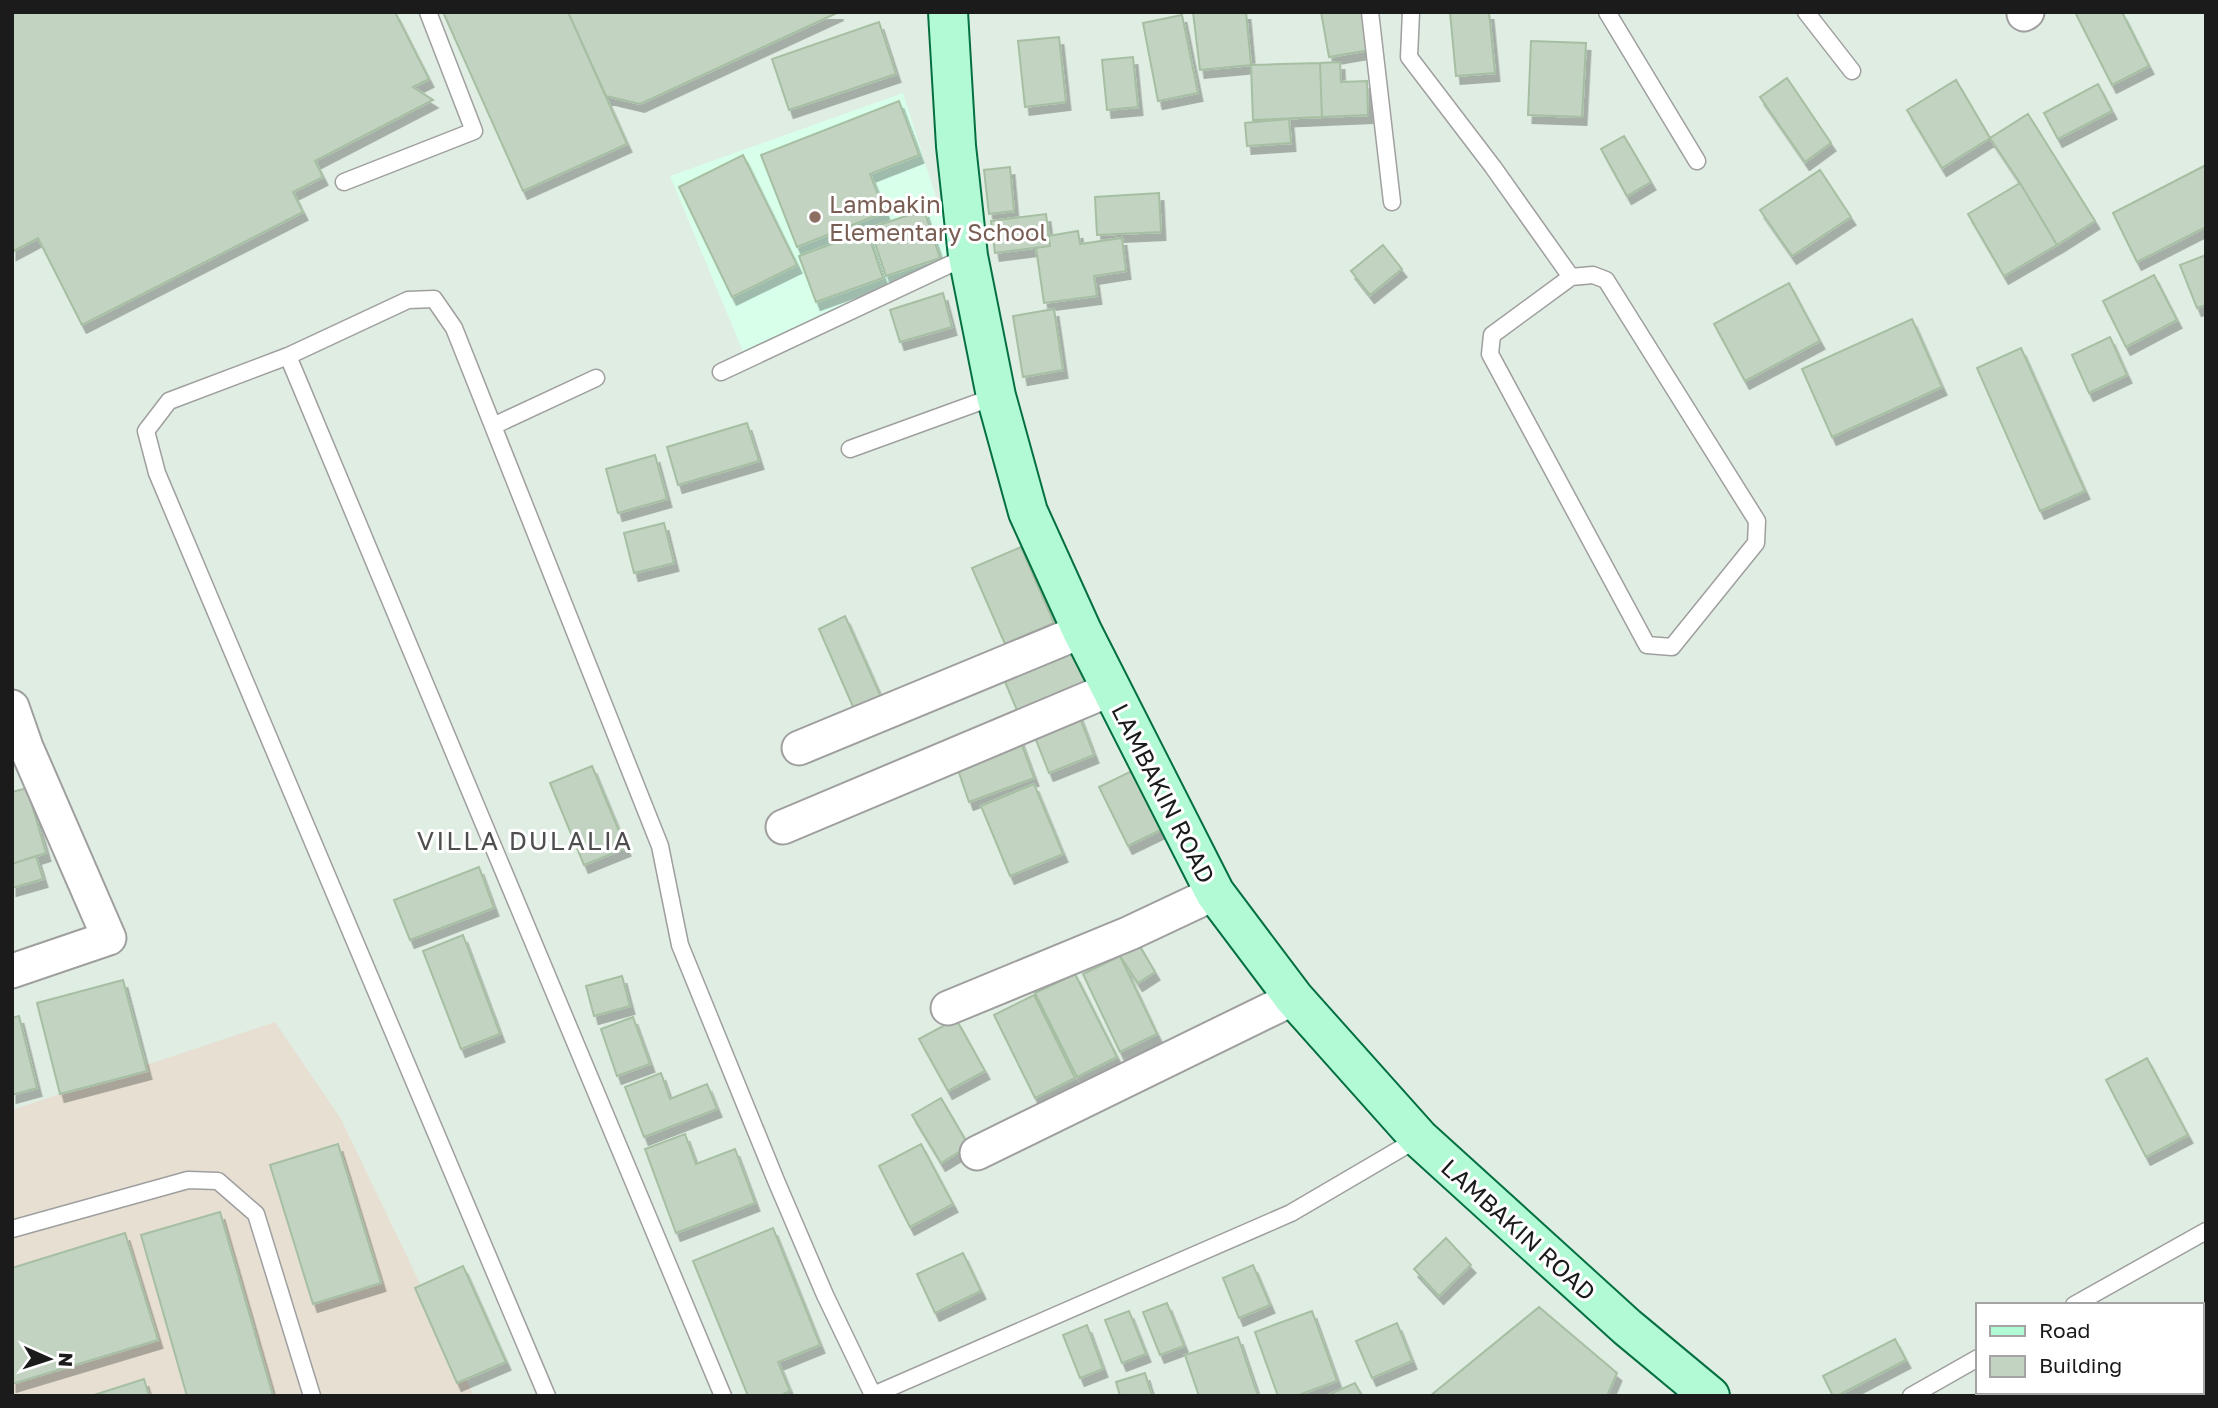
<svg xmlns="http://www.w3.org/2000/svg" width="2218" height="1408" viewBox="0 0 2218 1408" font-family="'Golos Text',sans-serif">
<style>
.industrial{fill:#e6dfd2}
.education{fill:#d7ffea}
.building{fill:#c3d3c1;stroke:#a6bfa3;stroke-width:2;filter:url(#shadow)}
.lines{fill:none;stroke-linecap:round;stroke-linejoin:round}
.lane-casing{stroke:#9f9f9f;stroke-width:19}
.street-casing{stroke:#9f9f9f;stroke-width:37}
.secondary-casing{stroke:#047042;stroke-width:42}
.lane{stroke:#fff;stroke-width:16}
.street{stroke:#fff;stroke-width:33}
.secondary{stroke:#b2f9d6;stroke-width:38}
.education-dot{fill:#8d6e63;stroke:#fff;stroke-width:2.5}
.labels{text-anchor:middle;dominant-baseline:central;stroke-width:6;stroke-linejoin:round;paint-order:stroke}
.education-label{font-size:24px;fill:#785e54;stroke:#fff;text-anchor:start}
.street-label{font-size:24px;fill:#1b1b1b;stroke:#fff}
.neighbourhood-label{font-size:26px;letter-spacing:2px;fill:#4e4e4e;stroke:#fff}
</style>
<defs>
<filter id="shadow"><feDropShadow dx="4.5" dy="8" stdDeviation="0" flood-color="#0004"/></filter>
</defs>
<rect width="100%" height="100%" fill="#e0ede2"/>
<path class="industrial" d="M275,1022L341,1119L474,1396H12V1110Z"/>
<path class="education" d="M903,93L955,257L744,354L670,176Z"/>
<path class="building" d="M12,12H395L429,79L413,87L433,100L315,161L323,177L293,192L303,212L82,325L38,238L12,252Z
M443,12H568L627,144L523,191Z
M568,12H839L640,104L606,96Z
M1193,12H1246L1251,65L1200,70Z
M1321,12H1363L1370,50L1329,57Z
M1450,12H1489L1495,73L1456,76Z
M2075,12H2122L2149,66L2112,85Z
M1182,15L1198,93L1158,101L1143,23Z
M879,22L896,74L789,110L772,59Z
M1059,37L1066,102L1025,107L1018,41Z
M1531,41L1586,43L1582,117L1528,115Z
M1133,57L1138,107L1107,110L1102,60Z
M1340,62L1341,82L1367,81L1368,115L1322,117L1320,63Z
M1320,63L1322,117L1253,120L1251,65Z
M1787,78L1831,143L1805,162L1760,97Z
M1956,80L1990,138L1942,168L1907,110Z
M2098,84L2112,111L2058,139L2044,113Z
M899,101L919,155L870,174L885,212L797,247L761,155Z
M2028,114L2095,221L2057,245L2020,183L1990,138Z
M1289,119L1291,143L1247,146L1245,123Z
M1624,136L1651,182L1627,196L1601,149Z
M743,155L797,265L732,297L679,187Z
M2206,165V227L2137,262L2113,213Z
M1010,167L1014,211L989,214L984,170Z
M1820,170L1851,217L1792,256L1760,210Z
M2020,183L2057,245L2004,276L1968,214Z
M1159,193L1161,232L1097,235L1095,197Z
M924,210L940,258L886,276L870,228Z
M1046,214L1050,246L995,253L991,221Z
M867,231L883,278L816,302L799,256Z
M1078,231L1080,244L1122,238L1126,271L1094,276L1097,296L1044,303L1036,248L1050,246L1048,236Z
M1383,245L1402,269L1370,295L1351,271Z
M2206,255V305L2197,308L2180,265Z
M2154,275L2177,320L2126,347L2103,301Z
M1789,283L1820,341L1745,381L1714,324Z
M943,293L952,327L900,342L890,310Z
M1054,309L1063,370L1023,377L1013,316Z
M1912,319L1942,387L1832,437L1802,369Z
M2110,337L2127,375L2089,393L2072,355Z
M2021,348L2085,491L2040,511L1977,368Z
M747,423L759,461L678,485L667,447Z
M655,455L667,499L618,513L606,469Z
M664,523L674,563L634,573L624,533Z
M1021,547L1054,623L1005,644L972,568Z
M845,616L881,697L854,709L819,629Z
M1074,646L1091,683L1019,715L1003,677Z
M1077,710L1094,755L1049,773L1031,727Z
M1019,737L1034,778L969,802L955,761Z
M592,766L626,848L584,865L550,783Z
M1142,766L1171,825L1128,846L1099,787Z
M1034,784L1063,854L1010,876L981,806Z
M27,788L46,853L12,864V792Z
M36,856L43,879L12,888V864Z
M479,867L494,908L410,940L394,900Z
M463,935L500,1034L461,1049L423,951Z
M1138,943L1155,972L1138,983L1120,956Z
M1120,956L1157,1034L1120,1052L1083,974Z
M1075,974L1117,1057L1077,1077L1035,993Z
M622,976L630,1006L594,1016L586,986Z
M123,980L147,1071L60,1094L37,1003Z
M1034,995L1075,1078L1035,1098L994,1015Z
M19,1016L37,1088L12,1095V1018Z
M633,1017L650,1064L617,1076L601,1029Z
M956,1019L985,1071L948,1091L919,1039Z
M2147,1058L2188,1135L2146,1157L2106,1080Z
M661,1073L670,1099L707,1084L717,1109L644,1137L625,1087Z
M941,1098L969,1146L941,1163L912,1115Z
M685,1134L696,1164L735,1149L755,1203L676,1233L645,1149Z
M338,1144L381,1283L313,1304L270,1165Z
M921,1144L953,1204L910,1227L879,1166Z
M220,1212L273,1396H187L141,1235Z
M773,1228L820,1345L778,1362L790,1391L780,1396H748L693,1261Z
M125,1233L158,1340L12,1384V1268Z
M1446,1238L1471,1265L1439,1296L1414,1269Z
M963,1253L981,1291L935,1313L917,1274Z
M1253,1265L1270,1305L1239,1318L1223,1278Z
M463,1266L506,1362L457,1383L415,1288Z
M1167,1303L1184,1346L1160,1355L1143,1312Z
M1539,1307L1617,1373L1607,1396H1430Z
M1129,1311L1146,1354L1122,1363L1105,1320Z
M1312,1311L1337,1381L1296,1396H1278L1255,1332Z
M1397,1323L1412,1361L1372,1378L1356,1341Z
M1087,1325L1103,1369L1080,1378L1063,1335Z
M1238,1337L1258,1396H1199L1185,1355Z
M1895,1339L1906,1360L1837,1396H1833L1823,1376Z
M1145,1373L1152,1396H1120L1116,1382Z
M144,1379L149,1396H91Z
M1355,1383L1362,1396H1326Z"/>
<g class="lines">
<defs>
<path id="lane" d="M1370,12L1392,202
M1411,12L1409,57L1493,167L1571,277
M1607,12L1697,161
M1806,12L1852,71
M344,182L474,131L428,12
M1593,275L1606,280L1757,521L1756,543L1672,647L1647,645L1490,354L1492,335L1571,277Z
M288,356L723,1396
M721,372L968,256
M493,426L596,378
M850,449L996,396
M12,1229L188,1180L218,1181L256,1214L312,1396
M2074,1305L2206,1231
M547,1396L157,473L146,431L169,401L288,356L408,300L434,299L454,328L660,846L680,945L777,1183L825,1295L873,1395
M871,1396L1291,1213L1419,1138
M1911,1396L1978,1358"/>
<path id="street" d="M2024,14L2027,12
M12,707L26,747L109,938L12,971
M799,748L1082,631
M783,827L1111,689
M948,1008L1130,933L1215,893
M977,1153L1294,998"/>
<path id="secondary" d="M948,12L956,146L968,256L996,396L1028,512L1082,631L1215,893L1294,998L1419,1138L1627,1327L1710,1396"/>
</defs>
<use href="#lane" class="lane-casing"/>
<use href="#street" class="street-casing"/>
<use href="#secondary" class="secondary-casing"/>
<use href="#lane" class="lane"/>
<use href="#street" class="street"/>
<use href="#secondary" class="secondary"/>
</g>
<circle class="education-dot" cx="815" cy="217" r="7"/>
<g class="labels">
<g class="education-label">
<text x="829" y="203">Lambakin<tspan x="829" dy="28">Elementary School</tspan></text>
</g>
<g class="street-label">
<text transform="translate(1164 793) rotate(63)">LAMBAKIN ROAD</text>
<text transform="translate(1519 1229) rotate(42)">LAMBAKIN ROAD</text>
</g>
<g class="neighbourhood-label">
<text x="525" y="840">VILLA DULALIA</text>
</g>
</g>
<rect width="2218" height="1408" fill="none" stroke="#1b1b1b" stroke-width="28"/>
<rect x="1976" y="1303" width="228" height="91" fill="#ffffff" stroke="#a4a4a4" stroke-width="2"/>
<rect x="1990" y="1326" width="35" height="10" fill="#b2f9d6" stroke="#a4a4a4" stroke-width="2"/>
<text x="2039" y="1338" font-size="21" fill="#1b1b1b">Road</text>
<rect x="1990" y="1356" width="35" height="21" fill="#c3d3c1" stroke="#a4a4a4" stroke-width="2"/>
<text x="2039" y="1373" font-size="21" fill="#1b1b1b">Building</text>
<g transform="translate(49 1359) rotate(93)" stroke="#ffffff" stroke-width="5" paint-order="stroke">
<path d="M0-5L12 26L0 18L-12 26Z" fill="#1b1b1b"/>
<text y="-10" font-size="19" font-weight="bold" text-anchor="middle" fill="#1b1b1b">N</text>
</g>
</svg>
